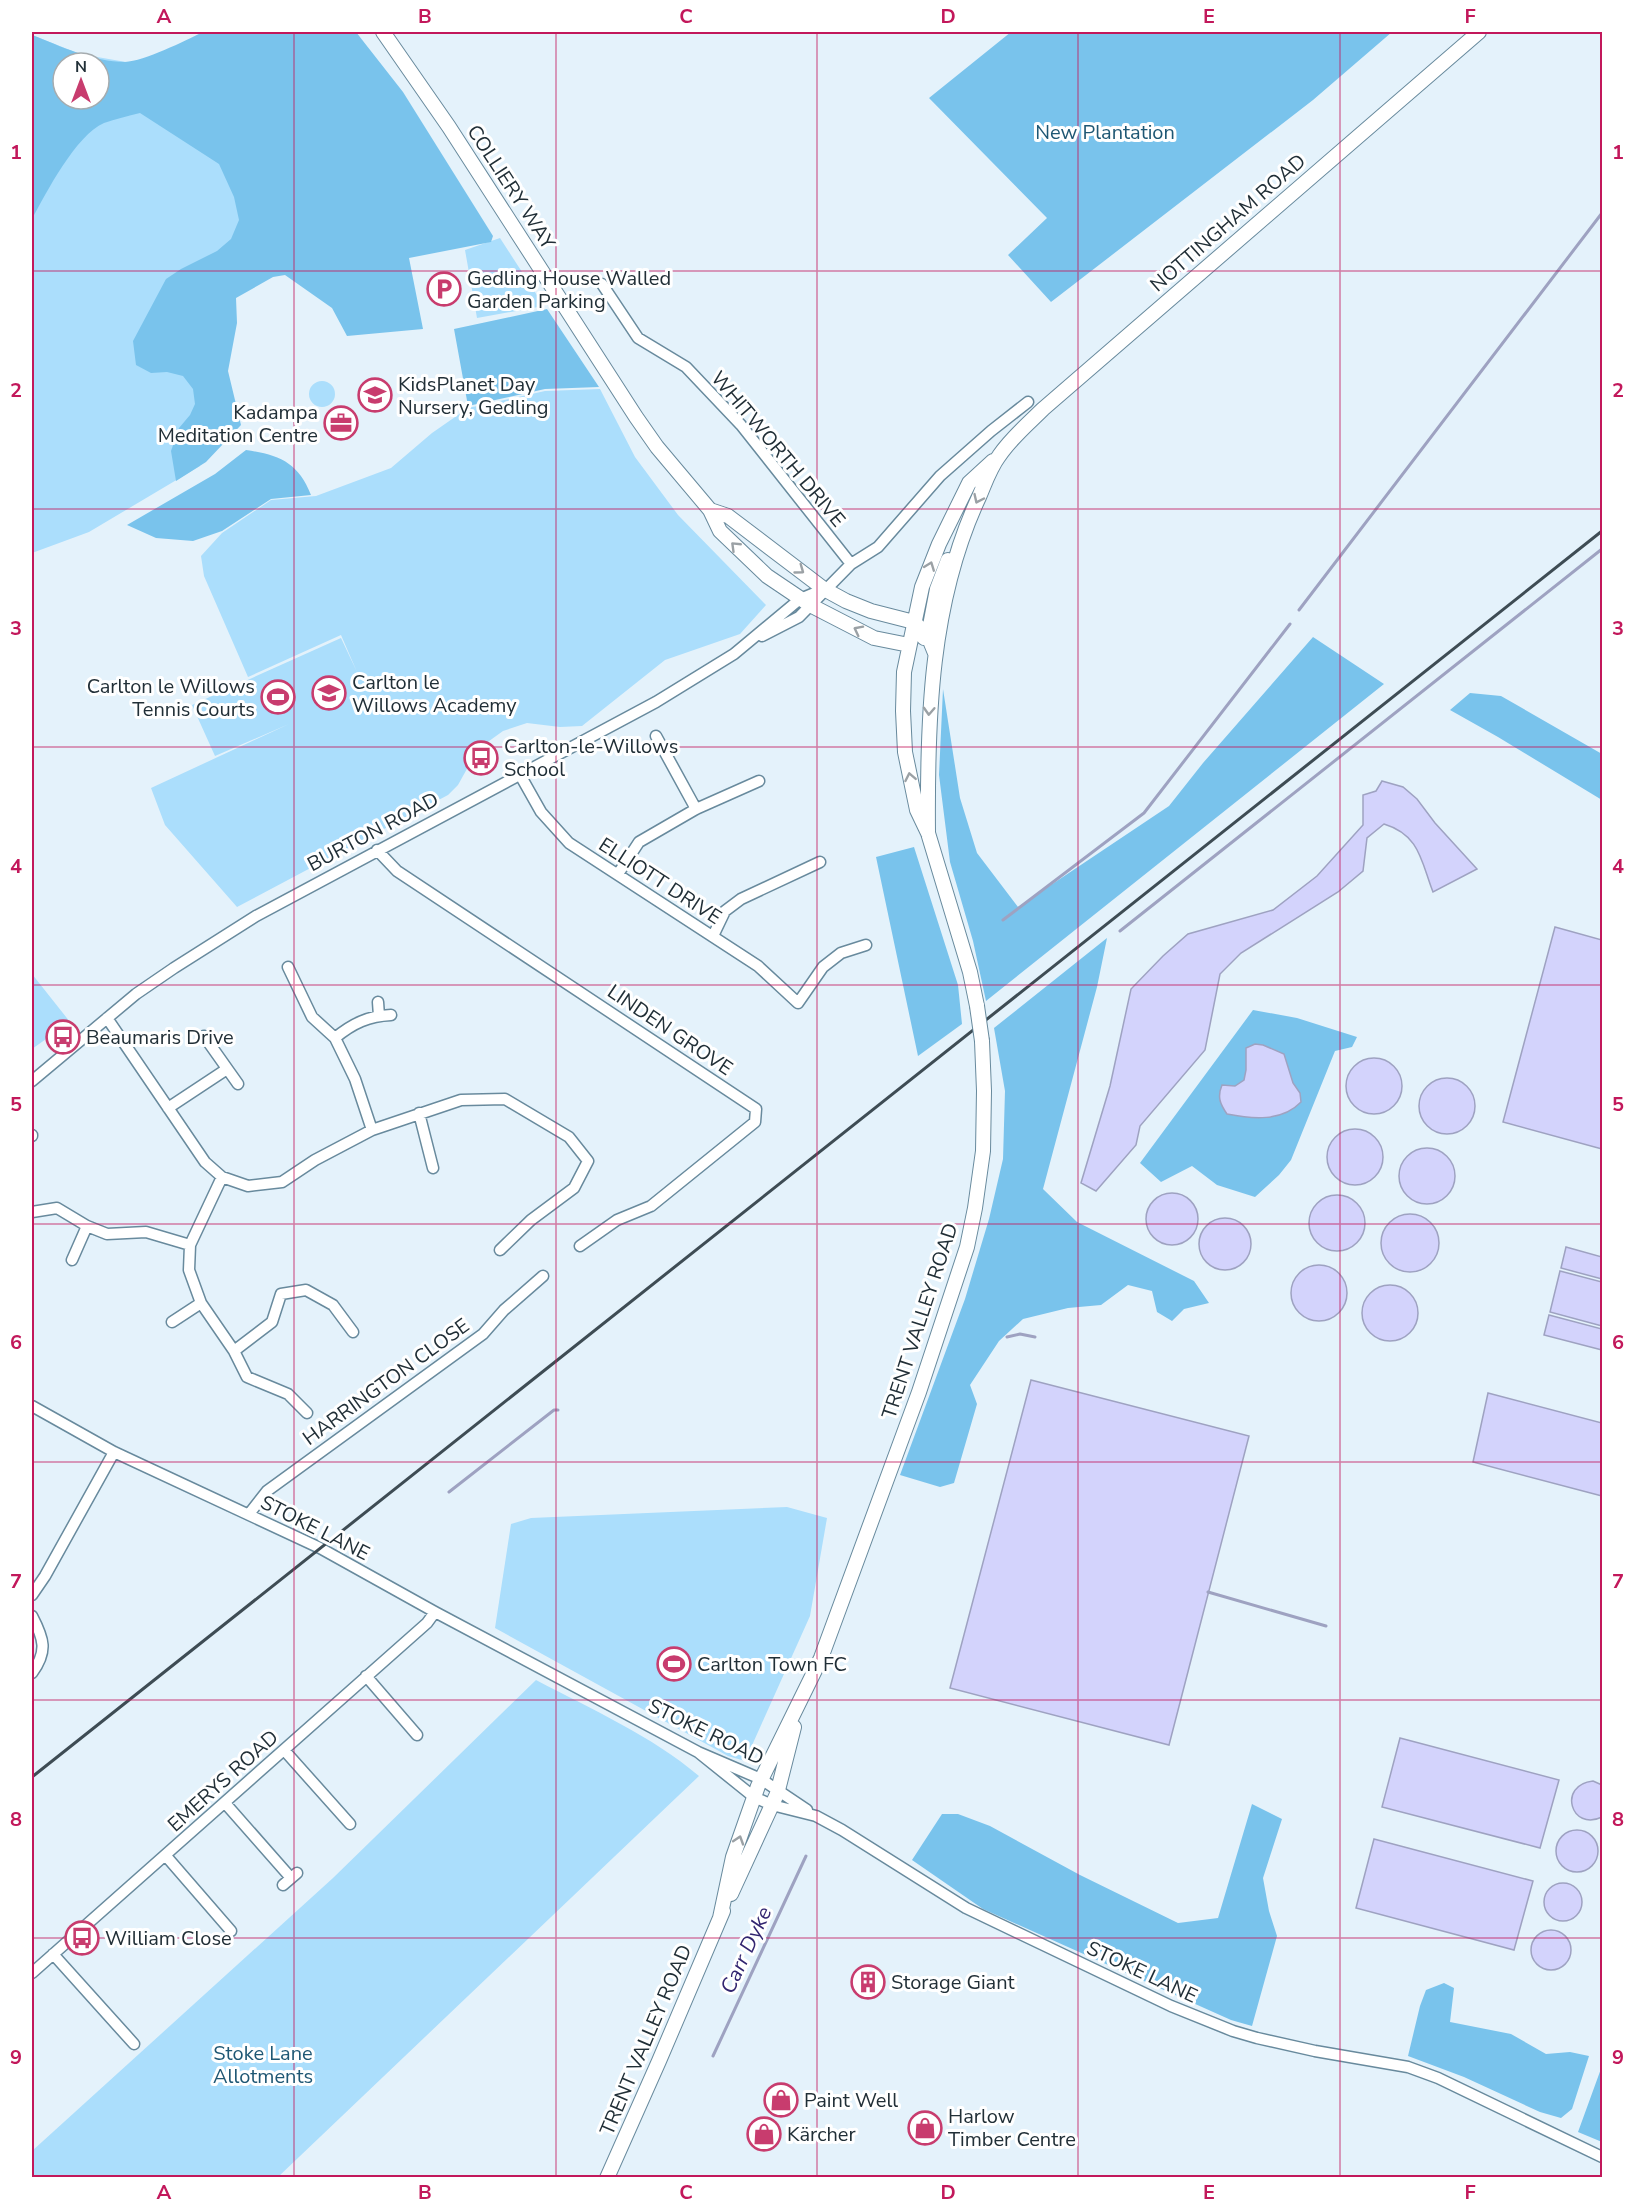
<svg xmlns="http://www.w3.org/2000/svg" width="1634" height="2209" viewBox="0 0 1634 2209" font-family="'Nunito Sans',sans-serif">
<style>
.green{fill:#abdefc;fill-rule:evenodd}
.forest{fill:#79c3ec;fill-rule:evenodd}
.water{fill:#d3d3fc;stroke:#9ea2c1;stroke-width:1.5}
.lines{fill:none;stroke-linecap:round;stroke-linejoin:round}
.stream{stroke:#9ea2c1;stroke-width:3}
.minor-casing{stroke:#688a9d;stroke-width:13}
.major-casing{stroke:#688a9d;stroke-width:16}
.minor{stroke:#fff;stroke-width:10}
.major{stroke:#fff;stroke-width:14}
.rail{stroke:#3e4c54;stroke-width:3}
.major-bridge-casing{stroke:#688a9d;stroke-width:16;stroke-linecap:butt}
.major-bridge{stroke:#fff;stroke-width:14}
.oneway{stroke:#9ba1a5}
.grid{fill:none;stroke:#c2185b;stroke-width:1.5;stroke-opacity:0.55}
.labels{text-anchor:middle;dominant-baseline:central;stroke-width:6;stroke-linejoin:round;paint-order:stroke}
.park-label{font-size:20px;fill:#1e5774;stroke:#fff}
.street-label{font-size:20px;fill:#212f37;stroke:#fff}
.poi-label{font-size:20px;fill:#212f37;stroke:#fff;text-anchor:start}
.water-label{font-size:21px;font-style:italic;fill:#322570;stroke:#fff}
.neatline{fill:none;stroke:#c2185b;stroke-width:2}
.grid-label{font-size:20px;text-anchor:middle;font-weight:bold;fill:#c2185b}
</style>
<rect width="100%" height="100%" fill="#e4f2fb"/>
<path class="green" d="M32,35L80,54L126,62L261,192L190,323L200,466L89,532L32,553ZM63,63H99V99H63Z
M500,238L544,306L477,318L465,250Z
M309 394a13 13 0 1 1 26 0a13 13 0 1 1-26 0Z
M600,389L635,457L678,515L766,605L740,634L665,660L582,726L560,727L527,723L503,731L478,749L458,785L448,795L237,907L165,825L151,788L289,724L215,756L192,705L341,638L357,672L341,635L248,677L204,576L201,556L222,533L271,500L316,496L391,468L432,433L468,408L545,391Z
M32,974L70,1022L32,1049Z
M787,1507L827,1518L810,1616L745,1761L728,1756L495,1628L511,1524L531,1518Z
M536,1680C591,1709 652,1736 699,1776L278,2177H32V2151L333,1878Z"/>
<path class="forest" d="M203,32H356L403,92L493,236L491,242L409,258L423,329L347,336L332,308L285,275L273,277L236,298L237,323L228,371L241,425L206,462L176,481L171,451L179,428L190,415L195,404L193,389L183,376L167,372L151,373L136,365L133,341L166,279L181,269L217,251L231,239L239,220L234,197L219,164L140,113C128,116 115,119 104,123C76,135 46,193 32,219V35C60,46 94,62 125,62C144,61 185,41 203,32ZM63,63H99V99H63Z
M1011,32H1392L1313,100L1051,302L1008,255L1047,218L929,98Z
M547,309L599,387L545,389L468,406L454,329Z
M246,450C279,455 298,462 311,495L271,499L222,531L193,541L156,538L127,525L215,474Z
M1313,637L1384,684L986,1001L973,941L950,862L939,775L943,689L960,798L977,853L1018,907L1169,806L1203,763Z
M1470,693L1501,696L1602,754V800L1498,737L1450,710Z
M914,847L958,985L962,1024L918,1056L876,857Z
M1107,938L1097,987L1043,1189L1077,1222L1194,1281L1209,1303L1184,1309L1172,1321L1157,1312L1152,1291L1128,1285L1101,1305L1068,1308L1023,1319L999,1341L970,1385L977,1404L954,1483L940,1487L900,1475L965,1299L989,1219L1003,1159L1005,1091L994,1028Z
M1253,1010L1297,1018L1357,1037L1352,1047L1335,1051L1291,1160L1279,1175L1255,1197L1217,1185L1192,1166L1161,1182L1140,1163Z
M1252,1804L1282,1819L1263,1878L1269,1911L1277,1936L1252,2026L1231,2020L983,1909L912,1860L942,1814H958L990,1826L1080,1875L1178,1923L1218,1918Z
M1444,1983L1454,1988L1450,2022L1511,2034L1546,2054L1570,2052L1589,2056L1572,2109L1561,2118L1540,2112L1464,2077L1408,2056L1420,2006L1426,1990Z
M1602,2066V2142L1578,2132Z"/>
<path class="water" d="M1382,781L1403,787L1417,799L1435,823L1477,869L1433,892C1421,861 1420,835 1384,824L1367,838L1363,871L1338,892L1241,953L1220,974L1205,1050L1140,1126L1136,1145L1096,1191L1081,1183L1110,1086L1131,989L1163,956L1188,934L1273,910L1317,876L1363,825V795L1376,791Z
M1555,927L1602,940V1149L1503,1122Z
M1255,1044L1263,1045L1284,1054L1293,1083L1300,1093L1301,1102C1282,1122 1252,1119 1227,1114C1220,1104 1217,1097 1222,1085L1235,1086L1244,1080L1246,1070V1048Z
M1346 1086a28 28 0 1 1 56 0a28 28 0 1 1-56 0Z
M1419 1106a28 28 0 1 1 56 0a28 28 0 1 1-56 0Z
M1327 1157a28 28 0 1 1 56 0a28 28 0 1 1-56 0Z
M1399 1176a28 28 0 1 1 56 0a28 28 0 1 1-56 0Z
M1146 1219a26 26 0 1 1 52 0a26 26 0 1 1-52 0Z
M1309 1223a28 28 0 1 1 56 0a28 28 0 1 1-56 0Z
M1381 1243a29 29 0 1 1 58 0a29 29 0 1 1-58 0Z
M1199 1244a26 26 0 1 1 52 0a26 26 0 1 1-52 0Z
M1566,1247L1602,1257V1279L1561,1268Z
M1291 1293a28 28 0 1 1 56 0a28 28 0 1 1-56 0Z
M1560,1271L1602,1282V1326L1550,1312Z
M1362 1313a28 28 0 1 1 56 0a28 28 0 1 1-56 0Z
M1549,1315L1602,1329V1350L1544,1335Z
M1031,1380L1249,1436L1169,1745L950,1688Z
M1488,1393L1602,1423V1496L1473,1462Z
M1400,1738L1559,1780L1540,1848L1382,1807Z
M1593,1781L1602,1785V1817C1571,1832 1557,1785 1593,1781Z
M1556 1851a21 21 0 1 1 42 0a21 21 0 1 1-42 0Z
M1374,1839L1533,1881L1514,1950L1356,1908Z
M1544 1902a19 19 0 1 1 38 0a19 19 0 1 1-38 0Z
M1531 1950a20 20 0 1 1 40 0a20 20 0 1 1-40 0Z"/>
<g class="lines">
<path class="stream" d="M1299,610L1602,213
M1003,920L1144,813L1290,624
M1120,931L1602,549
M1007,1337L1020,1334L1035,1337
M449,1492L554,1410H558
M1208,1592L1326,1626
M713,2056L806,1856"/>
<defs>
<path id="minor" d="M602,284L638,338L686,367L741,425L851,564
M762,636L799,617L851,564L878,547L940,476L991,431L1028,402
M656,736L696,809
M519,773L541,812L569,843L758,966L798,1003L823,967L841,953L866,945
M377,850L397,871L756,1109L755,1122L651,1206L617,1220L580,1246
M618,874L639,842L696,809L759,781
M713,936L725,911L741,899L820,862
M288,967L312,1017L335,1038L355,1079L372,1130
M378,1002L379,1016
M107,1018L205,1162L222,1177L248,1186L282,1182L315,1160L372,1130L461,1100L505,1099L569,1137L588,1161L574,1188L531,1220L500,1250
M204,1036L238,1084
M335,1038C353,1023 369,1016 391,1015
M32,1081L136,994L174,968L256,916L656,702L734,654L800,599L824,589
M168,1108L227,1069
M419,1113L433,1168
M32,1136V1135
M222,1177L190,1245L189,1270L201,1303L234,1351L247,1377L288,1394L307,1413
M32,1212L57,1208L87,1226L107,1234L146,1232L190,1245
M72,1260L87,1226
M172,1322L201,1303
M234,1351L272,1322L281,1294L306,1290L333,1305L353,1332
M32,1406L114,1452L320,1548L435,1612L698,1752L761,1779L807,1810
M249,1514L267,1491L483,1334L504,1310L543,1276
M32,1595L45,1576L114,1452
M32,1616C44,1639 48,1651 32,1673
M366,1676L417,1735
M284,1750L350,1824
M698,1752L754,1797L772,1805L816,1816L842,1830L966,1908L1171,2006L1233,2031L1257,2038L1315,2051L1408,2067L1438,2078L1602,2157
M225,1803L291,1878
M166,1856L231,1931
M283,1885L297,1873
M53,1954L134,2044
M32,1973L427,1623L435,1612"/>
<path id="major" d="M383,32L449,127L636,417L657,447L710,510L720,531L767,576L810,605L874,638L909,645
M710,510L728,516L824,589L846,601L871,611L914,622L928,636L935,653
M924,638L928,636L937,589L948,560
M928,833C927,719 930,602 979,497C985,483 990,468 999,456C1011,438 1028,424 1043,409L1479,32
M977,1006L970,972L928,833L917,810L905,752L903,711L904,672L922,587L939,544L969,483L993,461
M731,1894L777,1794L794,1727
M720,1918L733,1857L758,1786L821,1658L919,1392L967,1247L975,1208L983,1151L984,1091L982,1041
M607,2178L659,2061L723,1911"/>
</defs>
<use href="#minor" class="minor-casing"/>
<use href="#major" class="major-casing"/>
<use href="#minor" class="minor"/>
<use href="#major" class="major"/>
<path class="rail" d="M32,1777L1602,531"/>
<defs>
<path id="major-bridge" d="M977,1006L982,1041"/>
</defs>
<use href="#major-bridge" class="major-bridge-casing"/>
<use href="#major-bridge" class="major-bridge"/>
</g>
<defs><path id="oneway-chevron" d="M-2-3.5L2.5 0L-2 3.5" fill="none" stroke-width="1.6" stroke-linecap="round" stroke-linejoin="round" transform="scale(1.5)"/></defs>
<g class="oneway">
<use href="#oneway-chevron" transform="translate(978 499) rotate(115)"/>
<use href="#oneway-chevron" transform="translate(735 546) rotate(-136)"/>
<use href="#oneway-chevron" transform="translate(930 566) rotate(-69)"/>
<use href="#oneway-chevron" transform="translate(800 570) rotate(36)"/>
<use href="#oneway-chevron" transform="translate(858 630) rotate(-153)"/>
<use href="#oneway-chevron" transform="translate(929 711) rotate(93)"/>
<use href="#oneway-chevron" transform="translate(910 777) rotate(-101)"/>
<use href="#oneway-chevron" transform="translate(739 1840) rotate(-72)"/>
</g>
<path class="grid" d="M294,32V2178M556,32V2178M817,32V2178M1078,32V2178M1340,32V2178M32,271H1602M32,509H1602M32,747H1602M32,985H1602M32,1224H1602M32,1462H1602M32,1700H1602M32,1938H1602"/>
<defs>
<symbol id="parking-ring" viewBox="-11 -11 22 22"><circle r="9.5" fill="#fff" stroke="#c83c6e" stroke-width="1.5"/><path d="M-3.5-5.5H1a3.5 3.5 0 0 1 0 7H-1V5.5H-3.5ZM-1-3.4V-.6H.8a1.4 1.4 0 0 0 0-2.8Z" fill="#c83c6e"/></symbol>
<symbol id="school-ring" viewBox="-11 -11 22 22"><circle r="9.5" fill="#fff" stroke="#c83c6e" stroke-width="1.5"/><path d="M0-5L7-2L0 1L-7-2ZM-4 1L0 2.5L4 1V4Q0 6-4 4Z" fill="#c83c6e"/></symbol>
<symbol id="office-ring" viewBox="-11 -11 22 22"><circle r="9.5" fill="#fff" stroke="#c83c6e" stroke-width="1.5"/><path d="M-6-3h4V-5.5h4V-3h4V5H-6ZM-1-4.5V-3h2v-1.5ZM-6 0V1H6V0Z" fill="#c83c6e"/></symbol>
<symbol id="stadium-ring" viewBox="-11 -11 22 22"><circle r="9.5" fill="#fff" stroke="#c83c6e" stroke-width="1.5"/><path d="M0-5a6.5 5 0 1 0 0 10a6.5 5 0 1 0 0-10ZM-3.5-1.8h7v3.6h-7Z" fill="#c83c6e"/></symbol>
<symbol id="bus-ring" viewBox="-11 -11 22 22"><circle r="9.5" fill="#fff" stroke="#c83c6e" stroke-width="1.5"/><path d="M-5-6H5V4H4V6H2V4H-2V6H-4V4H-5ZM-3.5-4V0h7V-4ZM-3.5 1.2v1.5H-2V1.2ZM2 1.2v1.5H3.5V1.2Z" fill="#c83c6e"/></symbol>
<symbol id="building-ring" viewBox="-11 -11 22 22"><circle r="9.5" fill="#fff" stroke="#c83c6e" stroke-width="1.5"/><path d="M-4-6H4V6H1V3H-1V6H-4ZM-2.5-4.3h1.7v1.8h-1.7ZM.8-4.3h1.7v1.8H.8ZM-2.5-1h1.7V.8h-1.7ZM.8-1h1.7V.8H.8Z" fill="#c83c6e"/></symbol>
<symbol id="shop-ring" viewBox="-11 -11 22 22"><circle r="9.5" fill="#fff" stroke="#c83c6e" stroke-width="1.5"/><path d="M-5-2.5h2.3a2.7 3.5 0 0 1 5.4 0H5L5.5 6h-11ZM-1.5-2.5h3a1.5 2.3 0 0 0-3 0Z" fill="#c83c6e"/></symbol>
</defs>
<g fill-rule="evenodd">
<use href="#parking-ring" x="425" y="270" width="38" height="38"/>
<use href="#school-ring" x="356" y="376" width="38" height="38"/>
<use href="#office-ring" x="322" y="404" width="38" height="38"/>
<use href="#school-ring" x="310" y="674" width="38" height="38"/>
<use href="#stadium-ring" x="259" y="678" width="38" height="38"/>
<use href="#bus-ring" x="462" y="739" width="38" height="38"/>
<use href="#bus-ring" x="44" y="1018" width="38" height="38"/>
<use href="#stadium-ring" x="655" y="1645" width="38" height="38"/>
<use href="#bus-ring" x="63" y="1919" width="38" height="38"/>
<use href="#building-ring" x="849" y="1963" width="38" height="38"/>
<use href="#shop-ring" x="762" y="2081" width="38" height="38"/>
<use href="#shop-ring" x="906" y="2109" width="38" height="38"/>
<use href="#shop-ring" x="745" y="2115" width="38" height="38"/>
</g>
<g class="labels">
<g class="park-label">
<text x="1105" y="132">New Plantation</text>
<text x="263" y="2053">Stoke Lane<tspan x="263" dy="23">Allotments</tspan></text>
</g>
<g class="street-label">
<text transform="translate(511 187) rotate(57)">COLLIERY WAY</text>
<text transform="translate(1228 223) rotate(-41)">NOTTINGHAM ROAD</text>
<text transform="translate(778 449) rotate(50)">WHITWORTH DRIVE</text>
<text transform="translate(373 832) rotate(-28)">BURTON ROAD</text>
<text transform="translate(660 881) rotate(33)">ELLIOTT DRIVE</text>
<text transform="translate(670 1030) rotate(34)">LINDEN GROVE</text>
<text transform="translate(920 1321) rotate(-72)">TRENT VALLEY ROAD</text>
<text transform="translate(386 1382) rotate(-36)">HARRINGTON CLOSE</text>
<text transform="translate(315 1528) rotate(27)">STOKE LANE</text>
<text transform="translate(706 1732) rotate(26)">STOKE ROAD</text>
<text transform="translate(223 1781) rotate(-42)">EMERYS ROAD</text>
<text transform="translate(1142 1972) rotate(25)">STOKE LANE</text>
<text transform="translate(646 2040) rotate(-67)">TRENT VALLEY ROAD</text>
</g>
<g class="poi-label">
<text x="467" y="278">Gedling House Walled<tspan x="467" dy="23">Garden Parking</tspan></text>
<text x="398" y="384">KidsPlanet Day<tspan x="398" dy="23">Nursery, Gedling</tspan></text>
<text x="318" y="412" text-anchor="end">Kadampa<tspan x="318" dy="23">Meditation Centre</tspan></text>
<text x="352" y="682">Carlton le<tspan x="352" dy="23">Willows Academy</tspan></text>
<text x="255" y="686" text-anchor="end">Carlton le Willows<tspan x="255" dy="23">Tennis Courts</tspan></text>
<text x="504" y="746">Carlton-le-Willows<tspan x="504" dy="23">School</tspan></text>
<text x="86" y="1037">Beaumaris Drive</text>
<text x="697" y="1664">Carlton Town FC</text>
<text x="105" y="1938">William Close</text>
<text x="891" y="1982">Storage Giant</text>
<text x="804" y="2100">Paint Well</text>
<text x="948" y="2116">Harlow<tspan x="948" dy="23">Timber Centre</tspan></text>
<text x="787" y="2134">Kärcher</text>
</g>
<g class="water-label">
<text transform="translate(746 1950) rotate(-65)">Carr Dyke</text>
</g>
</g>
<rect width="1634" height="2209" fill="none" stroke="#ffffff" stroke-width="66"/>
<g transform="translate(81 81)"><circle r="28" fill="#ffffff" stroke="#a6acaf" stroke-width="1.5"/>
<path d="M0-4.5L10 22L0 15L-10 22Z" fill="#c83c6e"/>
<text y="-9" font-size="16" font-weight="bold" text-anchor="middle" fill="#212f37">N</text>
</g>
<rect x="33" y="33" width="1568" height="2143" class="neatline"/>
<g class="grid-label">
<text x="164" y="23">A</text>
<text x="425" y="23">B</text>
<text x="686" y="23">C</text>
<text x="948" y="23">D</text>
<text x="1209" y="23">E</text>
<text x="1470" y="23">F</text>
<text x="16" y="159">1</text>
<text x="1618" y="159">1</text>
<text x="16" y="397">2</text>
<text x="1618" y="397">2</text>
<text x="16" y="635">3</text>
<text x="1618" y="635">3</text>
<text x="16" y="873">4</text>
<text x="1618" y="873">4</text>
<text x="16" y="1111">5</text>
<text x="1618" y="1111">5</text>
<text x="16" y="1349">6</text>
<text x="1618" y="1349">6</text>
<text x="16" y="1588">7</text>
<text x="1618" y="1588">7</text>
<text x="16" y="1826">8</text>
<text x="1618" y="1826">8</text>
<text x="16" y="2064">9</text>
<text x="1618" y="2064">9</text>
<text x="164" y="2199">A</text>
<text x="425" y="2199">B</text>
<text x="686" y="2199">C</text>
<text x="948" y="2199">D</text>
<text x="1209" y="2199">E</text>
<text x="1470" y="2199">F</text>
</g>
</svg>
